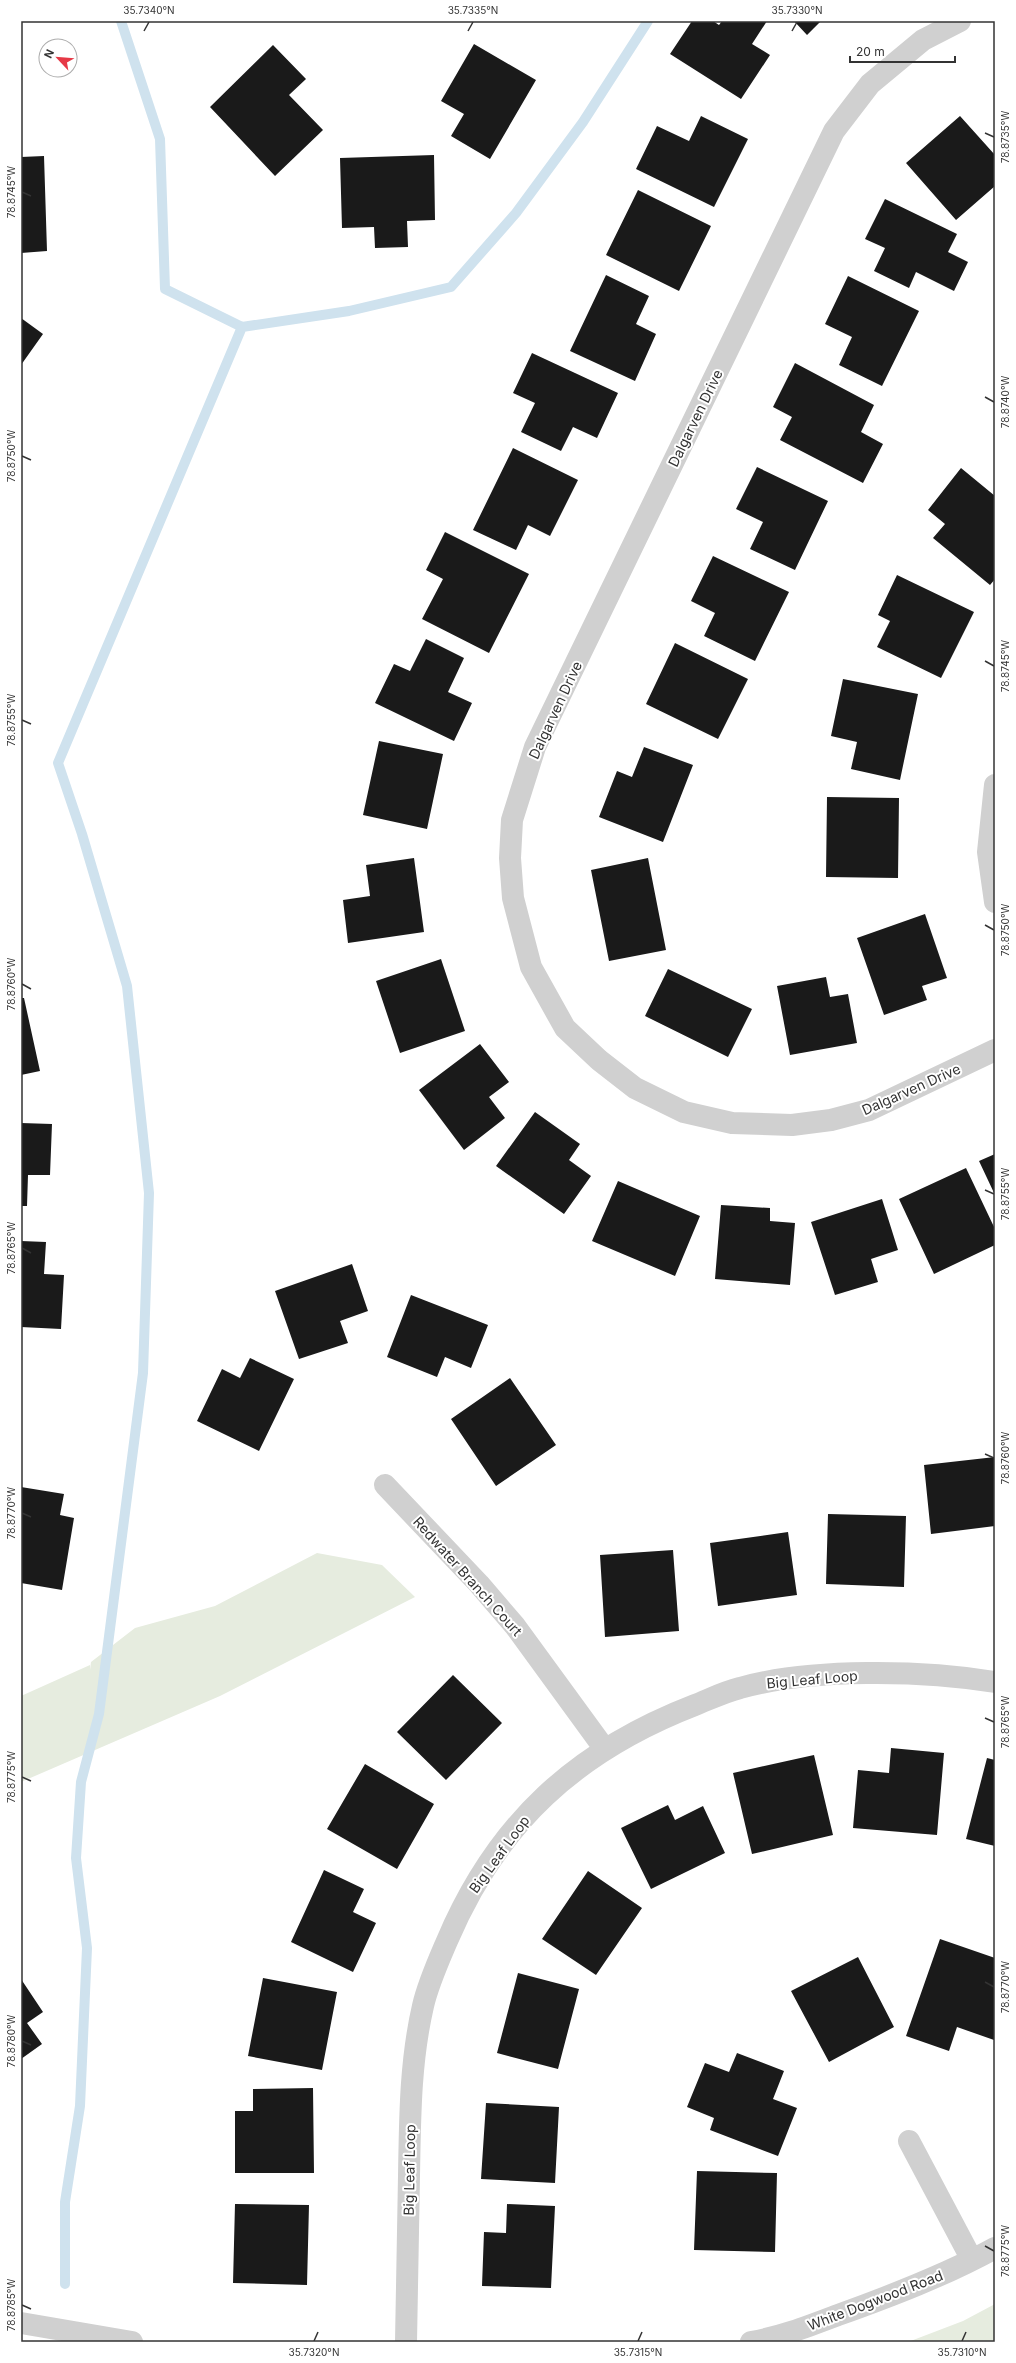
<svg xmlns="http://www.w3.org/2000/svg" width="1016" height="2363" viewBox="0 0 1016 2363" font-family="Inter,sans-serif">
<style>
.green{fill:#e6ecdf}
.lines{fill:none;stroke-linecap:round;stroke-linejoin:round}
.stream{stroke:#cfe2ee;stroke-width:10}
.building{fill:#1a1a1a}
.street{stroke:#d0d0d0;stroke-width:22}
.ticks{fill:none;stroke:#333;stroke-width:1.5}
.labels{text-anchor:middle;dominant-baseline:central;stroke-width:4;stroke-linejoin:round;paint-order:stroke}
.street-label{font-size:14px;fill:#333;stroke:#fff}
.neatline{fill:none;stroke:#333;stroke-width:1.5}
.ticks-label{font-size:10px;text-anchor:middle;fill:#333}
</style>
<rect width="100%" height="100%" fill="#fff"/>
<path class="green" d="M317,1553L382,1565L415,1597L220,1696L21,1782V1696L90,1665V1670L91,1662L135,1628L215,1606Z
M995,2304V2342H908L963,2321Z"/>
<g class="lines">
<path class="stream" d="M121,21L160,139L165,289L242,327L349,311L451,287L516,213L583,122L648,21
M65,2284V2202L80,2106L87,1948L76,1858L81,1782L99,1714L143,1373L149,1193L127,986L82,834L58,763L242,327"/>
</g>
<path class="building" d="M692,21H713L719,25L722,21H767L752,44L770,55L741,99L670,54Z
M794,21H821L807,35Z
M474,44L536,80L490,159L451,136L464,114L441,101Z
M273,45L306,79L289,95L323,130L275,176L210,107Z
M701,116L748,139L714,207L636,169L657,126L689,141Z
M960,116L995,155V186L956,220L906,163Z
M434,155L435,220L407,221L408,247L375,248L374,227L342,228L340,158Z
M44,156L47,251L21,253V157Z
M638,190L711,226L679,291L606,255Z
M885,199L957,234L948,252L968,262L954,291L916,272L909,288L874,271L885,248L865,239Z
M606,275L649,296L636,324L656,334L635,381L570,351Z
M848,276L919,311L882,386L839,365L852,337L825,324Z
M21,318L43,334L21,365Z
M532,353L618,393L597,438L573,427L561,451L521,432L535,403L513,393Z
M795,363L874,405L861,432L883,444L863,483L780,440L792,417L773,407Z
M513,448L578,480L550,536L528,525L516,550L473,530Z
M757,467L828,501L795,570L750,549L763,522L736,509Z
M961,468L995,496V579L990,585L933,538L945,524L928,510Z
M445,532L529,574L489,653L422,619L443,579L426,570Z
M713,556L789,592L755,661L704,636L715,613L691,601Z
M897,575L974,612L941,678L877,647L890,621L878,615Z
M426,639L464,658L448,692L472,703L454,741L375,703L394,664L410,671Z
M675,643L748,679L718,739L646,704Z
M843,679L918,694L900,780L851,769L857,742L831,736Z
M379,741L443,754L427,829L363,815Z
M644,747L693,765L663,842L599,817L617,771L632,777Z
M827,797L899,798L898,878L826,877Z
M414,858L424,932L348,943L343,900L370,896L366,865Z
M648,858L666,950L609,961L591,870Z
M925,914L947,978L922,986L927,1000L884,1015L857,938Z
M441,959L465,1031L400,1053L376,981Z
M668,969L752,1009L728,1057L645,1016Z
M826,977L830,997L848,994L857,1043L790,1055L777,986Z
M21,998H24L40,1071L21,1075Z
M480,1044L509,1082L489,1097L505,1118L464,1150L419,1090Z
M535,1112L580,1144L569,1160L591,1176L564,1214L496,1166Z
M21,1123L52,1124L50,1175H28L27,1206H21Z
M995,1154V1195L979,1161Z
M966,1168L995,1229V1245L934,1274L899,1199Z
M618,1181L700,1216L675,1276L592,1241Z
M882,1199L898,1250L871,1259L878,1282L835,1295L811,1222Z
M721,1205L770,1208V1221L795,1223L790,1285L715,1279Z
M21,1241L46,1242L44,1274L64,1275L61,1329L21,1327Z
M352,1264L368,1311L340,1321L348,1343L299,1359L275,1291Z
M411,1295L488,1325L471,1368L445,1357L437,1377L387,1357Z
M250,1358L294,1379L259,1451L197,1421L222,1369L240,1378Z
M510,1378L556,1445L496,1486L451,1419Z
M995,1457V1526L931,1534L924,1465Z
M21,1487L64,1494L60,1515L74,1518L62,1590L21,1583Z
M828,1514L906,1516L904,1587L826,1584Z
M788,1532L797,1595L718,1606L710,1543Z
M673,1550L679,1631L605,1637L600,1555Z
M453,1675L502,1723L446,1780L397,1732Z
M891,1748L944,1753L937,1835L853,1828L858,1770L889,1773Z
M814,1755L833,1835L752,1854L733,1773Z
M987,1758L995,1760V1846L966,1839Z
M365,1764L434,1804L397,1869L327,1829Z
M668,1805L675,1820L703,1806L725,1853L651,1889L621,1828Z
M324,1870L364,1889L353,1912L376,1923L353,1972L291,1942Z
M588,1871L642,1908L596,1975L542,1939Z
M940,1939L995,1958L994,2040L957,2027L949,2051L906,2036Z
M858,1957L894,2027L829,2062L791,1991Z
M518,1973L579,1989L558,2069L497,2053Z
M263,1978L337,1992L322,2070L248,2056Z
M21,1979L43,2012L27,2023L42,2044L21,2059Z
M737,2053L784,2071L773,2099L797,2108L778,2156L710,2130L714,2118L687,2107L705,2063L729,2072Z
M313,2088L314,2173H235V2111H253V2089Z
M486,2103L559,2107L555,2183L481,2179Z
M697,2171L777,2173L775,2252L694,2250Z
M235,2204L309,2205L307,2285L233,2283Z
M507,2204L555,2206L551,2288L482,2286L484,2232L506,2233Z"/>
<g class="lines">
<path class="street" d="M960,21L923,40L870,84L834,131L535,747L512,820L510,858L513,898L531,967L565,1028L599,1060L635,1088L684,1112L732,1123L792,1125L831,1120L869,1110L995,1050
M995,785L988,852L995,902
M385,1485L479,1584L515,1626L604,1748
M909,2141L972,2260
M21,2323L132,2342
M406,2342C407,2287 408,2231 409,2176C410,2119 410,2062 423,2006C428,1984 438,1962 447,1941C497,1823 576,1751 695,1705C710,1699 724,1692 740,1688C810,1668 923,1670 995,1682
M751,2342C781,2337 809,2326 838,2315C891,2296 946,2275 995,2248"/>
</g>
<path class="ticks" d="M144,31L149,22M468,31L473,22M792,31L797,22M985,133L994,137M22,192L31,196M985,397L994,402M22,456L31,460M985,661L994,666M22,720L31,724M985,925L994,930M22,984L31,989M985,1190L994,1194M22,1248L31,1253M985,1454L994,1458M22,1513L31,1517M985,1718L994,1722M22,1777L31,1781M985,1982L994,1987M22,2041L31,2045M985,2246L994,2251M22,2305L31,2309M314,2341L318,2332M638,2341L642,2332M962,2341L966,2332"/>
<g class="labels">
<g class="street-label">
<text transform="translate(695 418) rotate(-64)">Dalgarven Drive</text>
<text transform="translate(555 710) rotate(-65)">Dalgarven Drive</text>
<text transform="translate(911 1089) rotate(-24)">Dalgarven Drive</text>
<text transform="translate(468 1576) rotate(48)">Redwater Branch Court</text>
<text transform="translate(812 1679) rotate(-5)">Big Leaf Loop</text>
<text transform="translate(499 1854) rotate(-54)">Big Leaf Loop</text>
<text transform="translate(409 2170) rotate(-89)">Big Leaf Loop</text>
<text transform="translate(875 2300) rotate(-21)">White Dogwood Road</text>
</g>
</g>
<rect width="1016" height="2363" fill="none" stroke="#ffffff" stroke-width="44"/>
<g transform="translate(58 58) rotate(296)"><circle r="19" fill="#ffffff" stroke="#adadad"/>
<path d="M0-3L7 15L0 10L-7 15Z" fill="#e63946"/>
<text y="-6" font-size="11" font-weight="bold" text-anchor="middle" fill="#333333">N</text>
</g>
<path d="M850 56v6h105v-6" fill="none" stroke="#333333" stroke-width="2"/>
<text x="856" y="56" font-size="12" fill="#333333" stroke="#ffffff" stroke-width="3" paint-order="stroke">20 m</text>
<rect x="22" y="22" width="972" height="2319" class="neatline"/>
<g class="ticks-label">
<text x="149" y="14">35.7340°N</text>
<text x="473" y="14">35.7335°N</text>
<text x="797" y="14">35.7330°N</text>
<text transform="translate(1005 137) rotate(-90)" y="4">78.8735°W</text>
<text transform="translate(11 192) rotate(-90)" y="4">78.8745°W</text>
<text transform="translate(1005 402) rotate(-90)" y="4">78.8740°W</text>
<text transform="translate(11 456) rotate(-90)" y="4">78.8750°W</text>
<text transform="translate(1005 666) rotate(-90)" y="4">78.8745°W</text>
<text transform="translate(11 720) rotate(-90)" y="4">78.8755°W</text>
<text transform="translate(1005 930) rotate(-90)" y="4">78.8750°W</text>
<text transform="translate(11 984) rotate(-90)" y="4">78.8760°W</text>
<text transform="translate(1005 1194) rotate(-90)" y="4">78.8755°W</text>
<text transform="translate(11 1248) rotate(-90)" y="4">78.8765°W</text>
<text transform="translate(1005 1458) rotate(-90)" y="4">78.8760°W</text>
<text transform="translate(11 1513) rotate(-90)" y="4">78.8770°W</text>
<text transform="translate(1005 1722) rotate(-90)" y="4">78.8765°W</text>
<text transform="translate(11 1777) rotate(-90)" y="4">78.8775°W</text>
<text transform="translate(1005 1987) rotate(-90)" y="4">78.8770°W</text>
<text transform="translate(11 2041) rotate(-90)" y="4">78.8780°W</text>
<text transform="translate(1005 2251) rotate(-90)" y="4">78.8775°W</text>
<text transform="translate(11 2305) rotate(-90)" y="4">78.8785°W</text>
<text x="314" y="2356">35.7320°N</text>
<text x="638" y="2356">35.7315°N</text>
<text x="962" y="2356">35.7310°N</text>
</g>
</svg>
